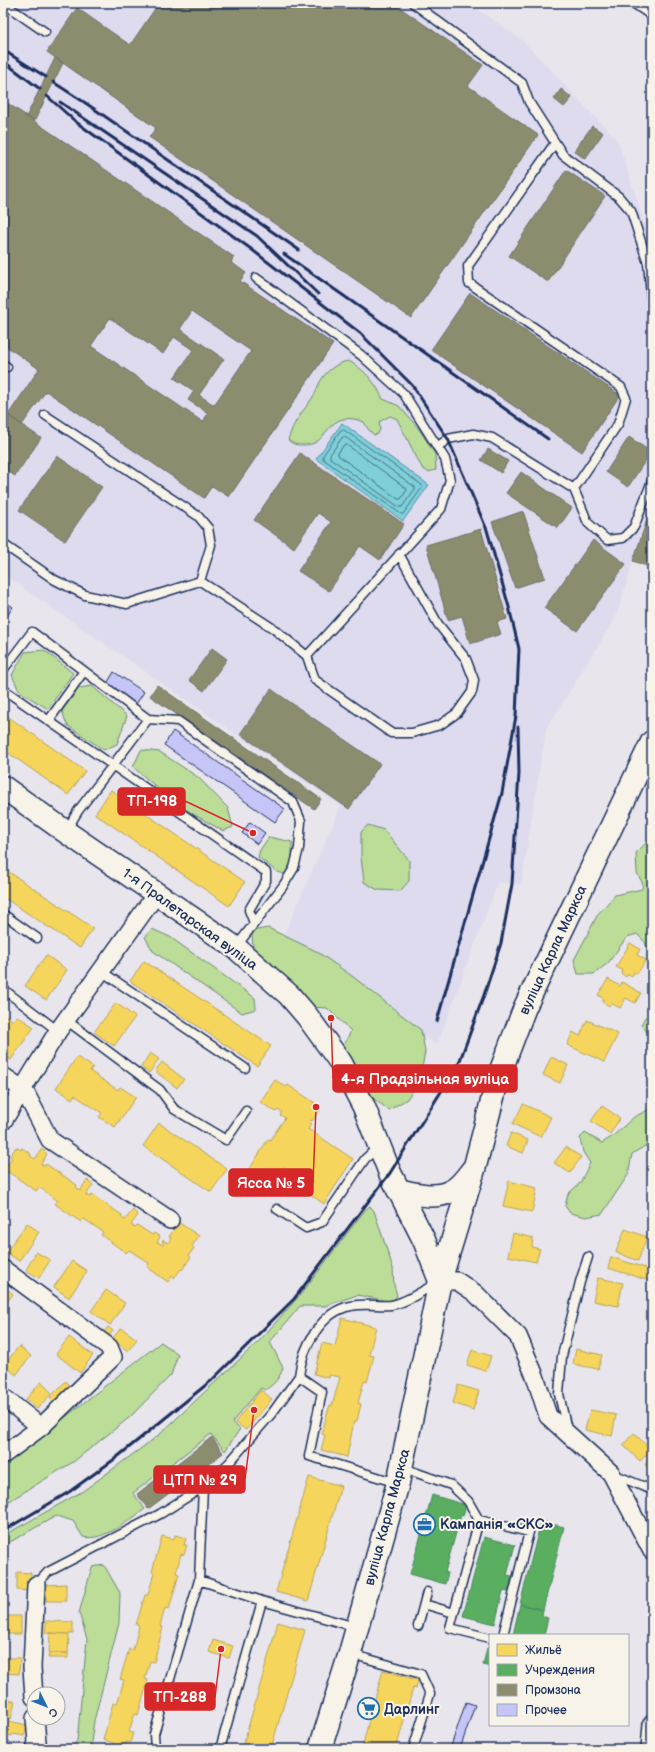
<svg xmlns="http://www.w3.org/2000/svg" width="655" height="1752" viewBox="0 0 655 1752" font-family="'Balsamiq Sans',sans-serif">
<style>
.built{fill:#dedbef}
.green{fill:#bbdd97;stroke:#6b867a}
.water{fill:#7ecfd7;stroke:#568fa7}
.homes{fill:#f6d55c;stroke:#b4a35d}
.public{fill:#5aae61;stroke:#478860}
.industry{fill:#8c8c6e;stroke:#6a7069;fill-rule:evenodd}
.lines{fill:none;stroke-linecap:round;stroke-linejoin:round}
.shore{stroke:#436f8e;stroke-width:1}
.building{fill:#c6c5f7;stroke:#1b2f5e}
.service-casing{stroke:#1b2f5e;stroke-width:11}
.minor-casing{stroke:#1b2f5e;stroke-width:20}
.secondary-casing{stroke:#1b2f5e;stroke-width:25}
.service{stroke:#f7f3e8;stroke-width:8}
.minor{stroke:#f7f3e8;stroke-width:17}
.secondary{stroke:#f7f3e8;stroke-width:22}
.rail{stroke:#1b2f5e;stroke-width:3}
.labels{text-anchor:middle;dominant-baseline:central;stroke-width:4;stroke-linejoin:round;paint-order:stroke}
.street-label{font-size:14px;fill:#1b2f5e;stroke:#f7f3e8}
.poi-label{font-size:14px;font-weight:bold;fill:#1b2f5e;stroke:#f7f3e8;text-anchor:start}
.leader{fill:none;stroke:#d62828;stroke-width:1.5}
.callout-dot{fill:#d62828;stroke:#f7f3e8;stroke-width:1.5}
.callout{fill:#d62828;stroke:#d62828;stroke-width:1.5}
.callout-label{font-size:15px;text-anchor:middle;font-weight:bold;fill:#fff}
</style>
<rect width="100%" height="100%" fill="#e8e5ec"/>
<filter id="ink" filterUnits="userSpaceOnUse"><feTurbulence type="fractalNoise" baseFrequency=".025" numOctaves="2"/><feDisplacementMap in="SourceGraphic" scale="8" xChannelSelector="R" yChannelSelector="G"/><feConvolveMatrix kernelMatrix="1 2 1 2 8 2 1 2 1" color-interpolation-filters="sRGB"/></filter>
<g filter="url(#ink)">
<path class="built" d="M3,3H468L522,40L618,141L652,246V505L633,561L617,615L546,729L521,885L498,882L437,1045L282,939L341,806L3,574Z"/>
<path class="green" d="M349,361C366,371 375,382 383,399L399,406L419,429L435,454L436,470L428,472L422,468L397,419L390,416L379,422L380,429L378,434L374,435L368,429L364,422C356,419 348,417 340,420C323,427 325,446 302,445C295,445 293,444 288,440C294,420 302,413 313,397C316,393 317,387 320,382C325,372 337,362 349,361Z
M44,650L73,673L48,709L19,691L12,675L25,652Z
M92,686L127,716L117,744L104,750L67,725L62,711L79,688Z
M141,750L160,752L199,778L228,808L233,827L223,831L176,804L133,767Z
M368,825L384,830L409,860V881L400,891L378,890L364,882L361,857V832Z
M269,837L292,842V861L285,874L277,872L258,857L260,850Z
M652,841V962L645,942L637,934L627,937L608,963L594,974H578L574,960L598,914L615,895L642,889L643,884L637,873L636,853L646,843Z
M268,928L316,951L352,976L421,1030L425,1051L420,1080L407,1099L389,1110L374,1099L343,1047L351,1031L327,1008L310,1007L253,950L252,931Z
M152,929L170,937L255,998L256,1009L242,1013L153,951L145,937Z
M652,1016V1037L641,1025L645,1017Z
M652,1108V1146H645L632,1154L628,1175L602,1214L586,1217L570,1213L565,1206L568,1194L580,1183L590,1163L583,1152L580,1138L585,1133L602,1143L613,1136L634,1117Z
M370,1206L374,1211L393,1268L394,1285L397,1295L395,1299L387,1301L357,1295L325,1306H300L270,1342L283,1368C280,1377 274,1385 265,1390L261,1388L232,1422L240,1429L225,1451L211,1434L133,1493L145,1509C130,1520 102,1542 83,1537L73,1521L56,1516L3,1546V1536L83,1491L159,1435L260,1340L301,1294L365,1210Z
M161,1342L178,1354L171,1375L130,1417L73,1462L3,1505V1466Z
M104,1565L120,1593L119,1623L94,1721L90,1749H70L77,1741L87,1639L79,1613L92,1567Z"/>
<path class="water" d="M342,423L429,485L403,521L316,459Z"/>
<path class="homes" d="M3,713L85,771L68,795L3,749Z
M111,790L245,882L229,906L95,814Z
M3,868L93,928L80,948L3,897Z
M630,943L640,949L637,955L646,960L637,974L634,972L632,976L628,974L626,977L621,973L622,970L616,967Z
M46,955L67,970L46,1000L25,986Z
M144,961L271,1046L257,1066L130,981Z
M608,979L620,986L622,982L641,993L635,1003L626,998L620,1008L611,1003L610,1006L602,1002L604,999L598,995Z
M116,1003L135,1017L114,1046L94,1032Z
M3,1013L13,1021L17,1016L34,1027L11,1060L3,1055Z
M587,1020L618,1034L604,1062L567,1045L573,1032L580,1036Z
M150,1053L159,1059L149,1073L141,1067Z
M77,1057L93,1067L90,1071L94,1074L118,1090L120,1087L136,1097L115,1127L99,1117L102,1113L74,1095L72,1099L56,1088Z
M551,1057L568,1065L560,1083L543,1075Z
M162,1062L184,1079L177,1088L155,1071Z
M275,1080L286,1087L288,1085L315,1103L313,1105L320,1110L312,1121L311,1120L309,1122L311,1124L308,1129L353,1159L324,1204L292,1182L296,1176L283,1167L280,1172L277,1170L274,1175L277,1177L267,1192L245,1177L268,1139L270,1140L285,1118L280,1115L282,1112L278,1110L276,1112L260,1102Z
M523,1104L551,1117L541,1137L513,1124Z
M602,1106L620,1118L610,1134L591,1121Z
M159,1123L227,1169L211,1192L143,1146Z
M511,1133L528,1140L523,1153L506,1146Z
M16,1147L21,1150L22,1148L31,1154L30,1156L35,1159L42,1149L47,1154L41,1164L45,1166L46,1164L77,1185L76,1187L80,1191L87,1180L89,1181L88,1182L93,1185L86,1195L90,1197L92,1195L122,1215L121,1217L125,1220L133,1210L138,1215L131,1225L135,1227L137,1225L152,1235L154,1233L160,1237L157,1242L163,1245L164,1243L162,1242L163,1240L168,1243L171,1238L169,1237L178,1222L199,1236L192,1246L194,1248L189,1255L191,1257L182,1270L181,1269L174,1278L172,1276L168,1282L147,1267L149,1263L129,1250L126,1253L101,1235L103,1232L84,1219L81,1222L55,1204L58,1201L39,1187L36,1191L4,1169L12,1158L10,1156Z
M566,1147L581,1157L570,1173L554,1163Z
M509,1181L537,1188L532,1212L503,1206Z
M27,1223L39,1232L19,1261L6,1252Z
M625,1229L647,1237L638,1261L616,1252Z
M513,1233L533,1238L532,1247L540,1249L536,1262L508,1256Z
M36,1252L50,1260L39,1278L26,1270Z
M611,1257L652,1270L650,1281L608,1268Z
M72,1261L87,1271L69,1298L54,1287Z
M598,1278L623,1283L618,1306L593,1301Z
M7,1289L13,1294L7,1302L3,1299V1292L4,1293Z
M106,1290L125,1303L110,1325L91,1311Z
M342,1318L376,1327L369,1355L374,1356L367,1382L364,1381L358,1403L361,1404L357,1421H354L347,1457L321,1450L325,1435L322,1434L326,1417L330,1405L332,1406L340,1377L329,1375V1378L314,1374L322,1343L335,1346Z
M108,1327L113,1331L109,1336L104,1332Z
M121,1328L137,1339L128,1351L112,1339Z
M69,1337L93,1355L80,1373L56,1354Z
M19,1346L31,1356L16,1375L4,1365Z
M576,1349L602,1355L598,1369L573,1364Z
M472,1350L491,1356L486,1371L467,1365Z
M66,1381L72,1388L57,1404L50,1397Z
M41,1382L52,1393L37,1409L26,1399Z
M458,1385L479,1391L473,1410L453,1403Z
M261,1390L272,1399L246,1430L235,1422Z
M590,1410L616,1415L612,1436L585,1430Z
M634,1433L651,1450L640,1461L623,1445Z
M652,1452V1469L645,1465Z
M309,1477L341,1486L308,1601L276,1592Z
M175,1535L186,1538L184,1545H187L184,1555L181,1554L176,1573L179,1574L169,1609L165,1608L160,1626L163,1627L154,1662L150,1661L145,1679L148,1680L138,1715L135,1714L132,1722L129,1732L133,1733L130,1743L126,1742L125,1749H121L113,1747L114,1743L103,1740L113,1703L117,1704L124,1680L120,1679L129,1649L133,1650L139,1626L136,1625L145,1595H148L154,1573L152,1572L162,1536L174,1539Z
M17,1572L31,1573V1591L17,1590Z
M66,1584V1601H46V1585Z
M3,1616H21V1634H3Z
M46,1621L73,1622V1634L45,1633Z
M278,1622L305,1630L271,1749H242Z
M50,1633L69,1634L68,1653H49Z
M213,1640L233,1646L229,1658L209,1652Z
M49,1653H68V1658H48Z
M3,1658H20L19,1674L3,1673Z
M383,1670L418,1680L416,1689L413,1688L396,1749H362L370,1716L366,1715L369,1705L373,1706Z
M3,1699L15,1701L11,1719L3,1718Z
M4,1720L27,1725L24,1736L13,1734L12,1736L3,1734Z"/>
<path class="public" d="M432,1495L466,1505L463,1516L461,1515L445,1572L448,1573L445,1584L410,1574Z
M541,1521L564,1527L543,1610L520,1604Z
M484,1537L515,1545L507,1575L512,1576L508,1592L503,1591L495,1624L463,1616Z
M520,1604L543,1610L542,1616L548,1618L544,1635H513Z
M487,1648L490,1649V1667L483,1665Z"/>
<path class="industry" d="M159,3H348L358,10L363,3H393L483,65L468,86L538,135L411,318L149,137L156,128L47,52L77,8L130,45Z
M55,58L63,63L35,120L26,117Z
M561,89L572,98L564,107L554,99Z
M3,100L234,257L231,262L246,273L240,281L333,344L229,497L212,486L204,498L46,391L22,425L8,415L39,369L3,344ZM192,311L251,351L214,405L199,395L224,359L180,329ZM110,318L163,354L174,337L193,350L174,378L194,391L188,400L208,413L203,422L91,346Z
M592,126L603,133L585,159L574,151Z
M566,170L605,196L548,282L509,256Z
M470,293L620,395L582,452L431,350Z
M3,412L41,438L15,476L3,468Z
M629,437L651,452L628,487L606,472Z
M488,449L508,461L501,473L481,460Z
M300,453L404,524L380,560L360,546L329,591L298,571L331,522L318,513L294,548L254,520Z
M57,456L102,487L65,541L19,510Z
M521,472L572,508L558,528L506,493Z
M652,505V568L633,561Z
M523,511L545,578L515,588L492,522Z
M481,529L507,619L497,622L501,634L470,644L462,616L448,620L426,545Z
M593,540L626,564L577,631L544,608Z
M212,648L227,659L204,691L189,680Z
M157,685L321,799L314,809L150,696Z
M271,689L380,764L349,809L240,734Z
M212,1437L223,1453L148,1509L137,1494Z"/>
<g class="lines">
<path class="shore" d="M341,430H344L422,485V488L403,514H401L323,459V456Z
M343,437H345L415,487V489L402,507H399L330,458V455Z
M344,445H347L406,488L407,490L401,499H398L339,456L338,454Z"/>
</g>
<path class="building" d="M3,600L13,607L3,622Z
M114,672L144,692L136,704L106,685Z
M173,731L285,809L275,822L164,745Z
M250,822L265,833L257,844L242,833Z
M466,1702L475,1705L460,1749H450Z"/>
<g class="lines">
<defs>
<path id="service" d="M3,3L45,32
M413,3L522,83L529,102L563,155L619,197L631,211L648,263L652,307
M633,3L652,16
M555,143L468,266L469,283L621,387L626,398L618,424L574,489
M3,364L7,367
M45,415L198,516L208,528L211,545L200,581
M437,447L448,439L473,434L492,438L574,489L588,523L607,540L623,538L634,527L652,481
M3,544L55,580L85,595L127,604L200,581L274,629L307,656L441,509L450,480L445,459L404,394L361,355L256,278
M307,656L315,680L391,733H412L440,725L457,713L472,692L474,680L466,659L438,624L399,554
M3,670L32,632L148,719L78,811L66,831
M3,689L266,872V881L249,910L254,923
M148,719L178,721L293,802L301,821L299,848L294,868L283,886L236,947
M49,720L84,671
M3,914L37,938
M101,971L245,1068
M3,989L58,1031
M66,1020L160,1090L174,1109L226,1140L246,1111
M277,1209L306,1228L322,1222L365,1159L378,1147
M567,1430L559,1394L562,1356L580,1282L588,1257
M403,1468L451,1485L468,1501L479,1520L529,1532L503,1635
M613,1474L652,1490
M397,1483L309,1456L322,1392L299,1376C302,1348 321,1311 351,1306C364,1303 378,1306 391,1305C406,1303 422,1291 435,1284
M479,1520L450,1628L490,1638
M199,1580L262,1601L356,1627
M36,1585L48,1572L160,1514L203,1487L229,1463L273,1412L299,1376
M424,1604L454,1613
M418,1626L427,1592
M351,1654L421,1674L430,1694L413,1749
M155,1749L154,1734L199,1580L203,1487
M220,1749L262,1601"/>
<path id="minor" d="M3,1076L24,1090L50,1140L170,1220
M3,1121L58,1031L157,893
M3,1269L109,1347L113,1357L41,1427L3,1455
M440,1281H457L475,1293L518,1336L535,1376L548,1416L611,1473L652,1551
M3,1397L41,1427
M34,1697L32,1667L36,1585
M35,1749L37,1742L35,1718
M650,1749L652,1724"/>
<path id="secondary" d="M3,787L66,832L236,948L289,995L307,1016L341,1063L364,1107L390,1173L424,1240L440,1281
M398,1190C417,1194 439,1201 456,1188C463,1183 468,1175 473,1169
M320,1749L350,1653L398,1483L440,1281L475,1166L498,1078L525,1007L652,742"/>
</defs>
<use href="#service" class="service-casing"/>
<use href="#minor" class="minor-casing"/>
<use href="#secondary" class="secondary-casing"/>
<use href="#service" class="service"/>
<use href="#minor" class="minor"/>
<use href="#secondary" class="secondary"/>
<path class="rail" d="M3,50L46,77
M3,61L40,89
M53,82L87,104L299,250
M47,96L76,122L251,249L360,333L412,385L448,439L487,530L509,607L519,649L516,716L502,793L437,1021
M60,102L257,236L318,294
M284,254L548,439
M3,1531L69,1492L116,1458L212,1380L294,1299L390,1173L459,1063L484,995L501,943L512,884L519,773L518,727"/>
</g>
</g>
<defs>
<symbol id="office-ring" viewBox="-11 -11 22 22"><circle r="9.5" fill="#f7f3e8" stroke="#1f6fb2" stroke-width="1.5"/><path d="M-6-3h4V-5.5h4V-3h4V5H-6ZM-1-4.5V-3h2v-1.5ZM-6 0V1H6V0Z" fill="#1f6fb2"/></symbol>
<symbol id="supermarket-ring" viewBox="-11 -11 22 22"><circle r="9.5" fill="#f7f3e8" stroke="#1f6fb2" stroke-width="1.5"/><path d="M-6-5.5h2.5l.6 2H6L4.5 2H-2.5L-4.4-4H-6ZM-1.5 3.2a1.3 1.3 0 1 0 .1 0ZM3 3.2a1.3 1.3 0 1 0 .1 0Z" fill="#1f6fb2"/></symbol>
</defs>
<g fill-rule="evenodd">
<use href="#office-ring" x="412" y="1512" width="25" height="25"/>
<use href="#supermarket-ring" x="356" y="1696" width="25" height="25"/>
</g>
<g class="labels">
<g class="street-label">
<text transform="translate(190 919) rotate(36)">1-я Пралетарская вуліца</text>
<text transform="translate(553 950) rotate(-65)">вуліца Карла Маркса</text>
<text transform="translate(387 1517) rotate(-75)">вуліца Карла Маркса</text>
</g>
<g class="poi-label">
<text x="440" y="1524">Кампанія «СКС»</text>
<text x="384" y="1709">Дарлинг</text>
</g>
</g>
<path class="leader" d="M253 833L185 801M331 1018L333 1079M316 1107L313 1183M254 1410L245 1479M221 1649L215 1697"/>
<g class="callout-dot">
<circle cx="253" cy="833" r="4"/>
<circle cx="331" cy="1018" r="4"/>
<circle cx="316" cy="1107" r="4"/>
<circle cx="254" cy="1410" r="4"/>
<circle cx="221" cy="1649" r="4"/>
</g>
<g class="callout">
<rect x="118" y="788" width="67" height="27" rx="4"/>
<rect x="333" y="1065" width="184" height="27" rx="4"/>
<rect x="229" y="1169" width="84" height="27" rx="4"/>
<rect x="154" y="1466" width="91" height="27" rx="4"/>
<rect x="145" y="1683" width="70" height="27" rx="4"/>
</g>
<g class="callout-label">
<text x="152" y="806">ТП-198</text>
<text x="425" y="1084">4-я Прадзільная вуліца</text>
<text x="271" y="1188">Ясса № 5</text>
<text x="200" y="1485">ЦТП № 29</text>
<text x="180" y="1702">ТП-288</text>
</g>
<rect width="655" height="1752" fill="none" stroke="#f7f3e8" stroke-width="16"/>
<rect x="8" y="8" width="639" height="1736" fill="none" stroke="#1b2f5e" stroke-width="1.5" filter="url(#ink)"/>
<rect x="489" y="1634" width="140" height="92" fill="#f7f3e8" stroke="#9fa5b1"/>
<rect x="497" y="1644" width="20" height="12" fill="#f6d55c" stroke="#9fa5b1"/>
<text x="525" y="1654" font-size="12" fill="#1b2f5e">Жильё</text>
<rect x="497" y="1664" width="20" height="12" fill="#5aae61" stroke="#9fa5b1"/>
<text x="525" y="1674" font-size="12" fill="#1b2f5e">Учреждения</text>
<rect x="497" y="1684" width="20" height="12" fill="#8c8c6e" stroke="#9fa5b1"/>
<text x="525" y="1694" font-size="12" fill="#1b2f5e">Промзона</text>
<rect x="497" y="1704" width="20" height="12" fill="#c6c5f7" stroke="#9fa5b1"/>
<text x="525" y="1714" font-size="12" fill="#1b2f5e">Прочее</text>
<g transform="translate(46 1706) rotate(133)"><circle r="19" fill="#f7f3e8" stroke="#9fa5b1"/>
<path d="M0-3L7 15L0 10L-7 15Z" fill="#1f6fb2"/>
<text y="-6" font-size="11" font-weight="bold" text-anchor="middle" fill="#1b2f5e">С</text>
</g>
</svg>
